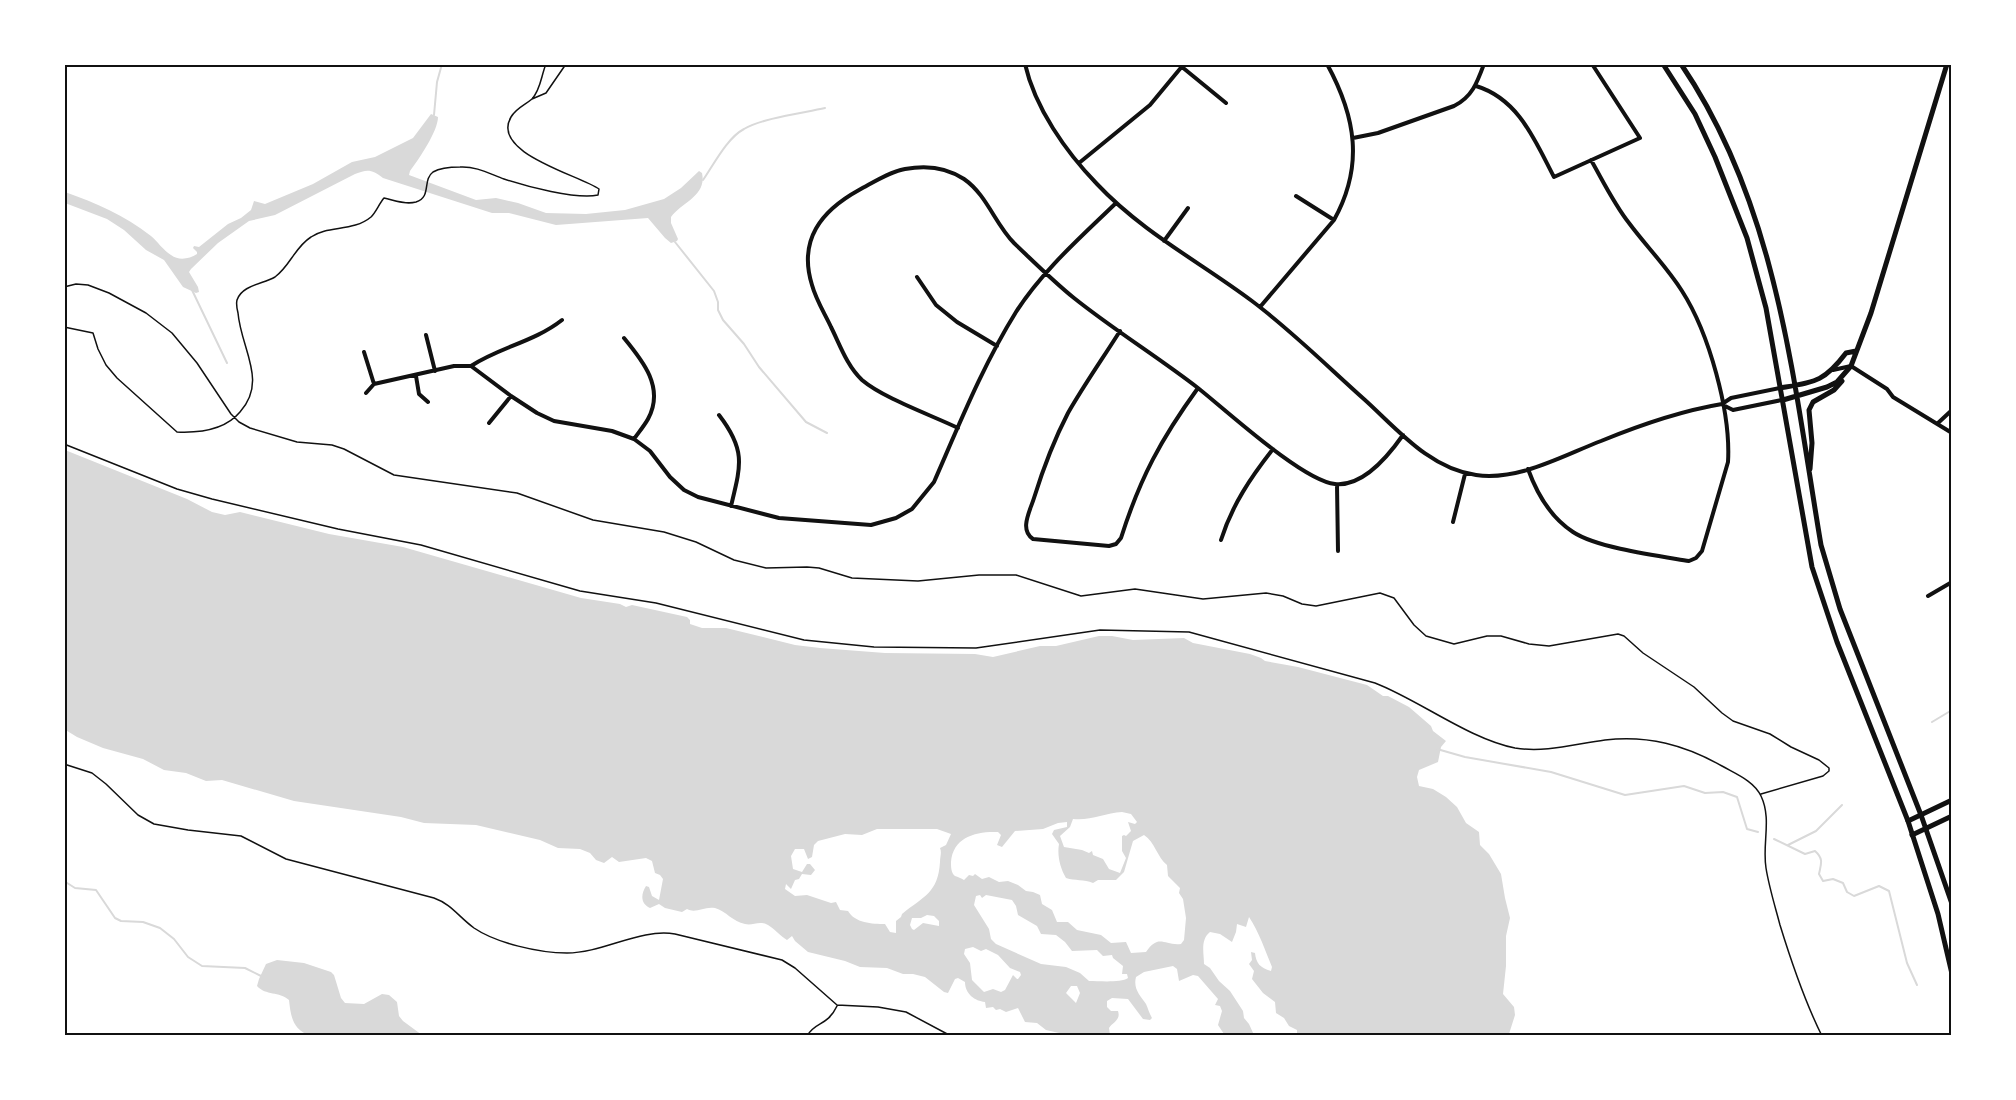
<svg xmlns="http://www.w3.org/2000/svg" width="2016" height="1100" viewBox="0 0 2016 1100" font-family="Ubuntu,sans-serif">
<style>
.water{fill:#d9d9d9;fill-rule:evenodd}
.lines{fill:none;stroke-linecap:round;stroke-linejoin:round}
.stream{stroke:#d9d9d9;stroke-width:2}
.path{stroke:#111;stroke-width:1.5}
.minor{stroke:#111;stroke-width:4}
.secondary{stroke:#111;stroke-width:5}
.primary{stroke:#111;stroke-width:5}
.neatline{fill:none;stroke:#111;stroke-width:2}
</style>
<rect width="100%" height="100%" fill="#fff"/>
<path class="water" d="M431,114L438,117C438,131 419,159 410,171L409,175L476,200L496,198L518,203L546,213L586,214L625,210L664,199L681,188L699,171L702,173C707,196 682,202 671,217V223L678,239L677,241L671,243L665,238L648,218L556,225L509,213H492L383,178C372,169 367,169 355,174L275,215L249,221L218,243L191,269L189,272L198,287L199,292L196,293L183,287L164,260L146,250L124,230L107,219L65,203V192C96,203 124,215 151,236C158,242 163,250 171,255C179,261 189,259 197,254V252L193,248L194,246L199,247L228,224L241,218L251,210L254,201L265,204L313,184L352,162L375,157L413,138Z
M65,450L187,499L212,512L225,515L240,512L329,534L403,547L581,598L620,604L626,607L632,605L687,617L690,620V624L702,628H726L795,645L820,648L885,653L975,654L993,657L1040,646H1056L1099,636H1112L1133,640L1184,638L1193,643L1250,654L1261,658L1265,661L1298,667L1367,685L1383,696H1388L1409,707L1431,726L1433,731L1446,741L1441,747L1438,762L1419,770L1417,777L1419,786L1433,789L1446,797L1457,807L1466,823L1479,832L1480,845L1489,854L1501,874L1505,898L1510,918L1506,936V966L1503,994L1514,1007L1515,1015L1509,1034L1508,1036L1297,1035V1030L1289,1026L1284,1018L1276,1013L1275,1002L1263,993L1252,979L1254,971L1249,964L1252,960L1251,952L1255,953C1256,963 1260,968 1271,971L1272,967C1265,950 1259,932 1249,917L1246,927L1237,924L1236,932L1232,942L1220,934L1210,932C1200,940 1204,953 1204,964L1210,968L1219,981L1230,991L1243,1011L1244,1018L1249,1024L1254,1035L1224,1034L1218,1025L1222,1011L1220,1006L1215,1005L1218,999L1198,976L1193,975L1179,981L1177,969L1173,966L1144,972L1136,977C1133,989 1140,995 1146,1004C1148,1008 1149,1013 1152,1018L1150,1020L1143,1019L1128,999L1112,998L1107,1001V1007L1111,1011H1118C1121,1020 1113,1022 1109,1028L1110,1035H1068L1046,1030L1037,1023L1025,1022L1018,1008L1006,1012L1000,1009L996,1010L993,1007L986,1008L985,1002C975,1001 965,994 965,982L958,978L955,979L948,993L944,992L925,977L913,974H903L887,968L860,967L845,961L808,952L795,941L792,936L787,940C780,936 775,929 768,925C759,920 753,926 745,924C733,922 726,911 715,908C704,906 696,914 687,909L682,912L665,908L659,904L650,908C640,903 641,894 646,886L649,887L652,896L659,900L663,879L660,875L655,873L652,861L646,858L619,862L612,857L604,863L596,860L590,853L580,849L558,848L540,840L476,825L424,823L401,817L294,801L222,780L206,781L186,773L164,770L143,759L103,748L77,737L64,729ZM1122,812L1131,814L1137,822L1135,824L1128,822L1131,831L1126,836L1124,835L1122,836V851L1126,858L1120,873L1109,869L1103,859L1093,855L1092,851L1089,853L1082,850L1064,847L1060,836L1070,827L1073,819C1090,821 1105,813 1122,812ZM1067,822V827L1054,830L1052,834L1059,844C1057,855 1060,868 1066,878C1075,881 1084,879 1093,883L1098,880H1116L1124,872L1133,841L1144,835C1155,842 1157,857 1167,865L1168,876L1180,888L1179,893L1183,899L1186,918L1184,940L1181,944C1164,946 1159,933 1146,952L1131,953L1126,942L1111,943L1101,935L1077,930L1068,922H1057L1052,910L1042,904L1040,895L1033,892L1026,891L1018,885L1008,881L999,882L989,877L982,879L975,874L973,876L969,875L964,880C961,878 958,877 955,876C951,873 951,867 951,862C953,837 976,831 998,832L1001,835L997,845L1002,847L1015,831L1043,829L1058,823ZM877,829H937L951,834L946,845L940,848C942,853 940,856 940,862C938,893 924,896 902,914L901,917L896,921V933L890,932L885,924C872,924 855,923 848,911L840,910L836,902L831,903L807,895L795,896L785,889L786,884L791,889L795,880L799,879L802,874L811,875L815,870L810,864H807L802,872L793,869L791,856L795,849H804L808,859L812,857L814,845L818,841L845,834L862,835ZM980,895L982,898L986,895L1012,900L1016,906L1018,915L1037,926L1041,934L1056,935L1065,942L1072,951L1097,950L1103,956L1112,955L1113,958L1123,966L1122,974H1127L1128,978C1121,983 1099,981 1089,981L1080,973L1066,967L1041,964L996,944L991,939L989,929L974,905L976,896ZM927,915L934,916L939,921V926L923,923L914,930L912,929L910,925L912,918H921ZM973,947L981,951L986,949L998,955L1010,968L1020,972L1021,975L1018,979H1017L1013,975L1005,990L1001,992L993,989L984,992L972,980L970,963L964,954L965,949ZM1071,986H1077L1080,993L1076,1003L1066,993Z
M277,960L304,963L331,972L334,975L341,998L345,1003L364,1004L382,994L389,995L397,1002L399,1016L403,1021L422,1035L311,1036C293,1030 291,1018 289,1000C279,991 266,996 257,986L259,979L266,964Z"/>
<g class="lines">
<path class="stream" d="M434,115L437,82L442,64
M703,180C714,164 727,138 744,129C763,118 803,113 825,108
M675,242L714,291L718,302V310L723,320L744,344L759,367L806,422L827,433
M192,290L227,363
M1932,722L1952,710
M1437,749L1465,757L1551,772L1625,795L1684,786L1705,793L1723,792L1737,797L1747,829L1758,832
M1774,839L1805,854L1815,851C1824,859 1821,864 1819,874L1823,881L1833,879L1843,883L1847,892L1854,896L1879,886L1889,891L1907,963L1917,985
M1788,845L1816,831L1842,805
M64,881L75,888L96,890L115,918L121,921L143,922L160,928L174,939L188,957L202,966L245,968L261,976"/>
<path class="path" d="M532,99L546,93L566,64
M64,287L76,284L88,285L109,293L146,313L172,333L197,363L231,414L239,422L250,428L297,442L332,445L344,449L394,475L517,493L593,520L664,532L696,542L734,560L766,568L807,567L819,568L852,578L918,581L979,575H1016L1081,596L1135,589L1203,599L1266,593L1283,596L1302,604L1316,606L1380,593L1394,598L1414,625L1426,636L1454,644L1487,636H1501L1529,644L1549,646L1618,634L1624,636L1643,653L1694,687L1722,713L1733,721L1770,734L1791,747L1819,760L1829,768V771L1823,776L1761,794
M64,327L93,333L98,349L106,365L117,378L177,432C199,433 225,430 240,412C268,381 241,349 238,313C237,309 236,304 237,300C242,285 263,284 275,277C290,266 295,247 311,237C328,225 353,232 371,217C376,212 379,204 384,198C394,200 405,205 416,202C432,197 422,180 433,172C440,168 452,167 460,167C476,166 490,174 504,179C525,186 577,200 598,195L599,189C579,175 490,153 511,117C516,108 525,105 532,99C541,89 541,76 546,64
M64,444L177,489L212,499L338,529L421,545L580,591L656,603L804,640L874,647L976,648L1100,630L1189,632L1375,683C1419,700 1469,739 1515,748C1545,753 1575,744 1605,740C1648,735 1685,745 1722,766C1736,774 1754,781 1761,796C1772,819 1762,844 1766,868C1769,887 1775,906 1780,925C1792,964 1804,1000 1822,1036
M64,764L92,773L106,784L138,815L154,824L188,830L241,836L286,859L434,898C451,904 459,917 474,928C496,943 539,953 567,953C603,953 640,928 675,934L782,960L795,968L837,1005L878,1007L906,1012L951,1036
M807,1036C815,1021 827,1027 837,1006"/>
<path class="minor" d="M1025,64C1035,108 1066,152 1097,184C1142,232 1200,262 1252,301C1292,331 1328,367 1365,400C1397,429 1430,469 1476,475C1519,481 1562,456 1601,441C1640,425 1680,411 1722,404L1731,398L1780,388
M1182,67L1226,103
M1476,86C1519,99 1535,141 1554,177L1640,138L1592,64
M1353,138L1378,133L1454,106C1472,97 1477,83 1484,64
M1079,163L1150,105L1184,64
M1296,196L1334,220
M1164,241L1188,208
M917,277L936,305L957,322L997,346
M1260,307L1334,220C1364,166 1356,117 1327,64
M1120,331C1103,358 1084,385 1068,413C1054,440 1043,469 1034,498C1030,511 1019,530 1033,539L1109,546L1116,544L1121,538C1140,478 1161,439 1198,388
M426,335L435,371
M624,338C643,361 665,388 648,419C644,426 639,432 634,439
M364,352L374,384
M471,366L511,396L537,413L554,421L612,431L634,439L650,451L670,477L684,490L698,497L779,518L871,525L896,518L912,509L934,482C959,425 983,365 1016,312C1042,271 1081,237 1116,203
M471,366C500,347 534,342 562,320
M1833,370L1851,366L1887,389L1893,397L1952,433
M416,376L419,394L428,402
M366,393L374,384L454,366H471
M1723,405L1733,410L1782,400
M719,415C746,450 741,465 731,506
M489,423L511,396
M1938,423L1952,410
M958,428C931,415 883,398 862,380C847,366 840,345 831,327C825,314 816,300 812,285C798,240 821,211 859,190C874,182 889,172 905,169C926,165 946,167 964,179C987,195 995,224 1014,243C1034,262 1053,281 1074,298C1114,330 1158,357 1198,388C1227,411 1303,481 1335,484C1363,487 1389,455 1403,435
M1528,469C1537,494 1550,517 1573,532C1597,548 1659,556 1689,561L1696,558L1702,551L1728,462C1731,412 1709,333 1682,291C1667,267 1646,246 1629,223C1614,204 1603,181 1591,160
M1337,485L1338,551
M1453,522L1465,474
M1221,540C1232,505 1251,477 1273,449
M1928,596L1952,582"/>
<path class="secondary" d="M1908,821L1952,800
M1912,835L1952,816"/>
<path class="primary" d="M1663,64L1695,114L1715,157L1747,238L1766,308L1812,567L1837,642L1908,821L1938,914L1952,974
M1681,64C1778,207 1793,380 1821,545L1840,609L1921,815L1952,904
M1780,388C1815,382 1824,382 1846,353L1856,351
M1783,400L1827,387L1837,382L1851,366L1871,313L1947,64
M1810,469L1812,443L1809,410L1813,402L1834,390L1842,381"/>
</g>
<rect width="2016" height="1100" fill="none" stroke="#ffffff" stroke-width="132"/>
<rect x="66" y="66" width="1884" height="968" class="neatline"/>
</svg>
